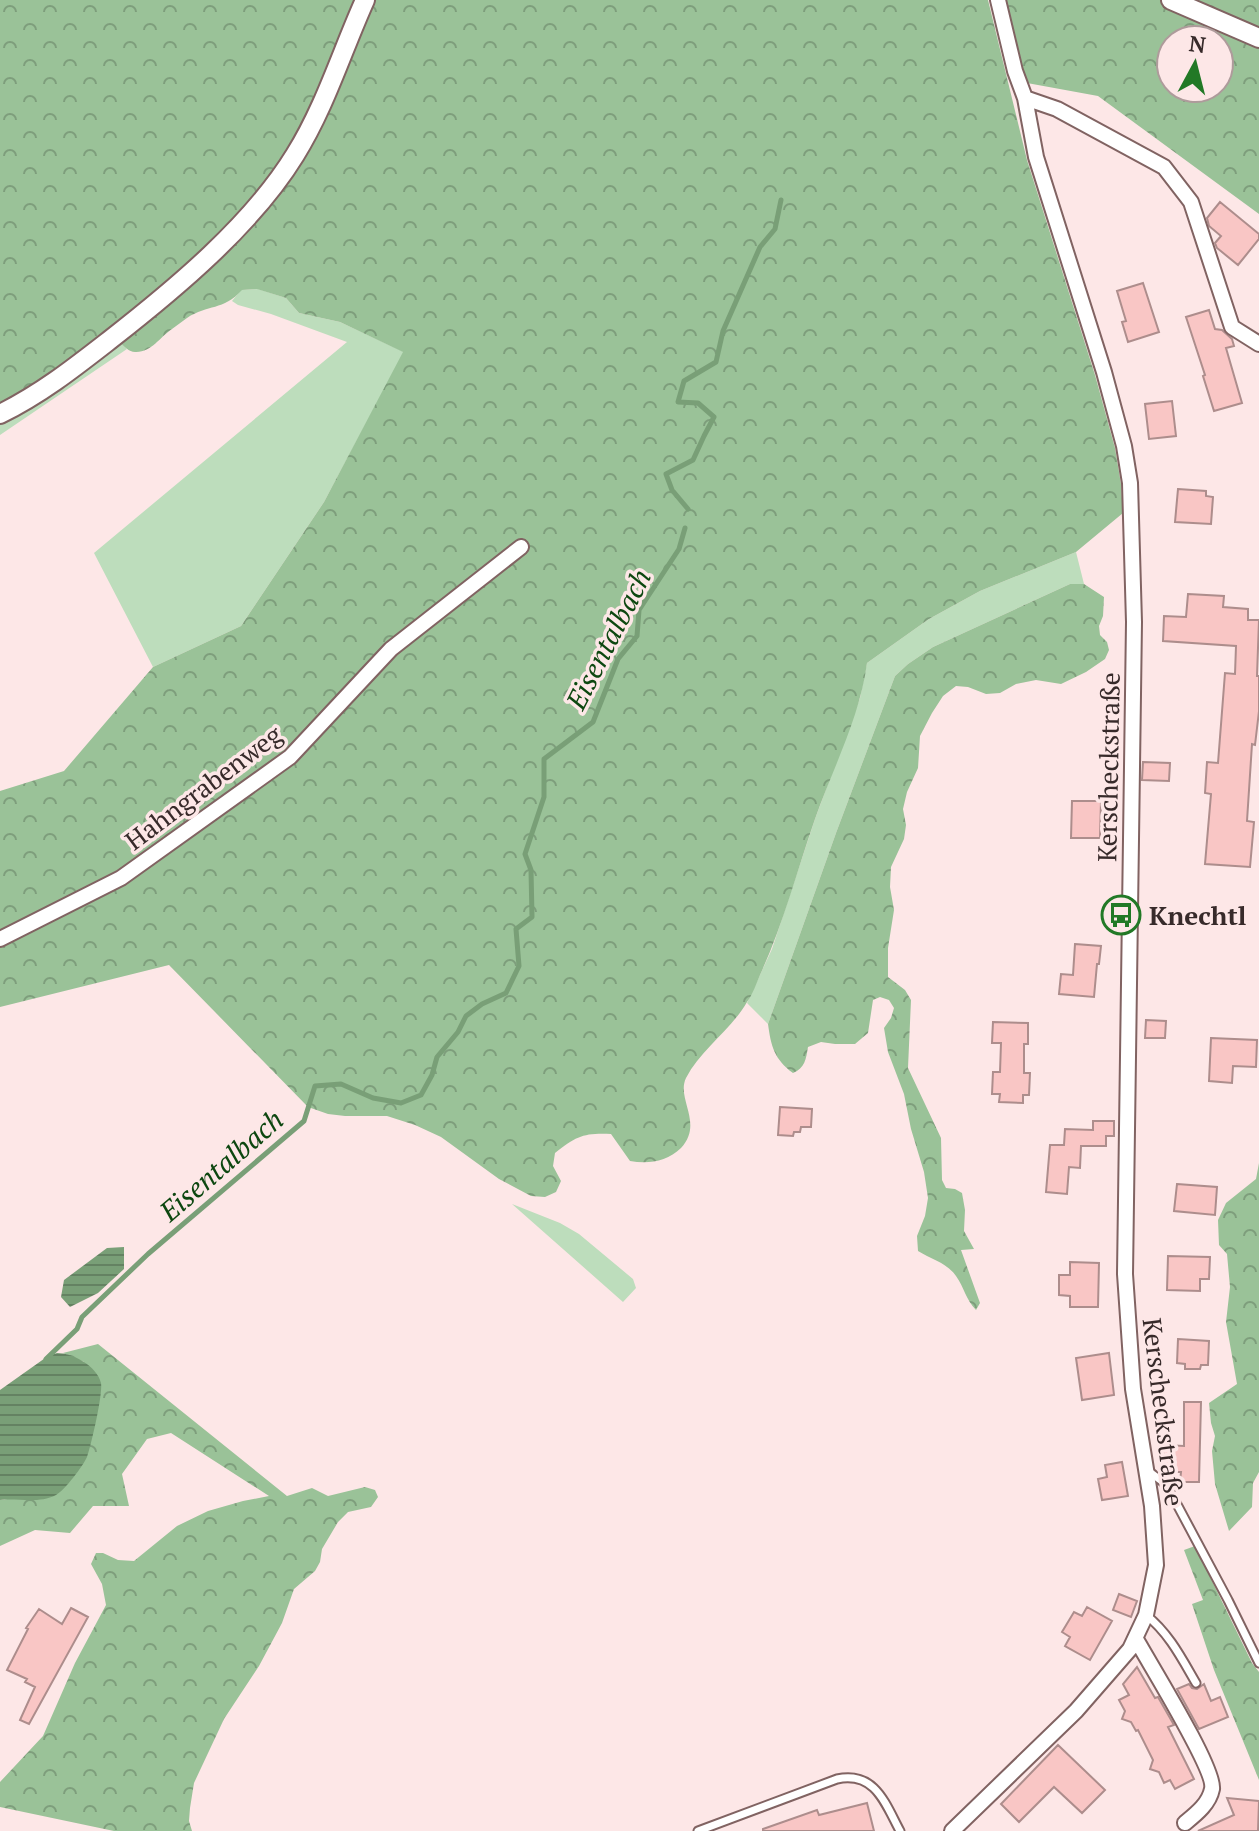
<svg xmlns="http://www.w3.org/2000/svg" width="1259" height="1831" viewBox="0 0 1259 1831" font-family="'PT Serif',serif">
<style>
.green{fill:#bdddbc}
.forest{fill:url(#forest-crowns);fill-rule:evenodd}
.water{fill:url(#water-rules)}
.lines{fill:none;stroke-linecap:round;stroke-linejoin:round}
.stream{stroke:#799f77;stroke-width:5}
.building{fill:#f9c6c5;stroke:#ad8d8c;stroke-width:2}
.lane-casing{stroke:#816362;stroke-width:11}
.street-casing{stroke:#816362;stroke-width:18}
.secondary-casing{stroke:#816362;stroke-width:22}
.lane{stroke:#fff;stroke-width:7}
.street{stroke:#fff;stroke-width:14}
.secondary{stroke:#fff;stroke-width:18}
.labels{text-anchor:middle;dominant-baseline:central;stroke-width:7;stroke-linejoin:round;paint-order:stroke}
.street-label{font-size:26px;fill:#372a2a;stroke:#fde7e7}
.poi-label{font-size:26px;font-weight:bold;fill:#372a2a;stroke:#fde7e7;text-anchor:start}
.water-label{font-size:28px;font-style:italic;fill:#0d4710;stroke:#fde7e7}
</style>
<defs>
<pattern id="forest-crowns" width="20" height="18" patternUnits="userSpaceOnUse" patternTransform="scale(2)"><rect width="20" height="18" fill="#9ac298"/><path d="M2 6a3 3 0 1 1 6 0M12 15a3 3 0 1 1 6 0" fill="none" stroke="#7e9e7c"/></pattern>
<pattern id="water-rules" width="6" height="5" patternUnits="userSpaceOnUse" patternTransform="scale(2)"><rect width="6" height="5" fill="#799f77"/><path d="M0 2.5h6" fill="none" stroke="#648262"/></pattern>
</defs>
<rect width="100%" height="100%" fill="#fde7e7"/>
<path class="green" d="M258,289L286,298L299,313L340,322L404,352L324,502L241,626L153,667L94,553L347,342L271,314L238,305L232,301L241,290Z
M119,342L127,349L0,435V423Z
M1076,552L1084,584H1070L933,647L908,664L895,676L836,833L768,1024L747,1003L772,949L815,819L860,698L867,663L929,619L980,591Z
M512,1204L560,1223L579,1234L633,1279L636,1288L623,1302Z"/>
<path class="forest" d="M0,0H358L311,112L290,152L239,215L177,276L58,372L0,407Z
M374,0H988L1027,160L1095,375L1115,448L1121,484L1123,513L1076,552L980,591L929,619L867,663C860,717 833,768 815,819C797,871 783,925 760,975C756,984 753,994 747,1002C731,1030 701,1049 686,1078C676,1099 704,1123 681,1148C667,1162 648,1164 630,1161L611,1134C583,1133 577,1136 555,1153L553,1166L561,1181L556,1192L545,1197L531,1196L499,1179L441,1137L415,1125L387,1116H345L328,1114L308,1107L169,965L0,1007V791L64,771L153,667L241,626L324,502L403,352L340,322L299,313L286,298L257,289L242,290C223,311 208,304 187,318C182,322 177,325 172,329C160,337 151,353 135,352C129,352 124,346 119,342L250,225L364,22Z
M1002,0H1259V214L1098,96L1027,83ZM1171,40H1219V88H1171Z
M1070,584H1084L1104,597L1103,616L1099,626L1100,635L1107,642L1109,650L1105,659L1086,672L1061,684L1036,680L1016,684L1000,693L986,694L968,687L956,686L943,696L932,713L920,736L918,768L907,792L903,809L906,825L904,839L891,867L890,887L894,910L888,948V977L905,990L911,1000L908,1068L941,1138L942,1180L946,1188L955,1189L962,1193L965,1210L964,1231L974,1249L961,1250L980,1303L976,1310C966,1300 964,1287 956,1276C947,1263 931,1259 918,1251L917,1236L925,1216L928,1198L924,1172L911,1129L904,1094L888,1052L884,1028L891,1018L894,1008L889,1000L880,997L873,1000L868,1033L855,1044H835L821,1042L808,1047C806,1059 805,1068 793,1073C774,1059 771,1046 768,1024L836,833L895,676L908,664L933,647Z
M1259,1163V1472L1253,1483L1252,1507L1229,1531L1215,1484L1212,1451L1215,1436L1211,1423L1209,1403L1237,1384L1226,1322L1230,1287L1227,1254L1219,1245L1218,1220L1226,1203L1256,1179Z
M98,1344L287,1496L312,1488L328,1496L365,1487L375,1490L378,1497L371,1507L348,1512L338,1522L322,1549L320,1562L315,1571L294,1589L282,1623L259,1666L224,1719L194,1783L190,1808L189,1821L192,1831H114L0,1807V1782L43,1736L75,1663L106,1605L102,1584L91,1564L96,1553H103L118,1560L134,1561L177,1526L208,1511L243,1501L269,1496L171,1433L147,1439L122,1474L129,1506H93L70,1533L35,1530L0,1546V1500L15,1498L34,1500L84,1362L63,1353Z
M1195,1546L1252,1663L1259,1672V1780L1214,1670L1192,1604L1203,1600L1184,1550Z"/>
<path class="water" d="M124,1247V1269L98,1293L70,1307L61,1297L64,1280L107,1248Z
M57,1353C73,1353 97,1366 101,1383C103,1394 91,1446 87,1457C83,1466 65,1490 56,1495C39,1504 18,1498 0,1500V1390L48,1356Z"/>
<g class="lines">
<path class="stream" d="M688,509L672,490L666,474L693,460L704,436L714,417L698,403L678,402L684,381L716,362L723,331L760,247L775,229L781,200
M46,1359L77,1329L82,1317L148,1254L304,1121L315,1086L341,1084L373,1098L401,1103L421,1095L432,1075L437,1057L458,1032L466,1016L482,1004L506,993L519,966L516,929L532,917L531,870L525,854L544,797V759L593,722L618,659L637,636L639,610L679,549L685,528"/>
</g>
<path class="building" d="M1220,202L1259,234V239L1238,265L1217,248L1215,243L1221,236L1209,226L1207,218Z
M1143,283L1159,332L1128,342L1122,322L1126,321L1117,291Z
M1209,310L1215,329L1222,330L1232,339L1234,346L1226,348L1242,403L1214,411L1203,376L1205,375L1186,317Z
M1172,401L1176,436L1149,439L1145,404Z
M1178,489L1206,491V496L1213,497L1211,524L1175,522Z
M1188,594L1224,596L1223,607L1248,609V620H1259L1257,676H1259V711L1255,745L1252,744L1247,821L1254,822L1250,867L1205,864L1211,794L1205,793L1207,762L1218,763L1225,673L1235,674L1236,646L1163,641L1164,616L1186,617Z
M1143,762L1170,763L1169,781L1142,780Z
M1072,801H1101L1100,838H1071Z
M1075,944L1101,946L1099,964H1097L1094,997L1059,994L1061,974L1073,975Z
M1146,1020L1166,1021L1165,1038H1145Z
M993,1022L1028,1023V1044H1024V1073H1030L1029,1095H1023V1103L999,1102L1000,1094H992L993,1072H1000L1001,1043H992Z
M1211,1038L1257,1040L1256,1067L1233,1066L1232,1083L1209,1081Z
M780,1107L812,1109L811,1127H801L800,1132H794L793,1136L778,1135Z
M1093,1121H1114V1136H1106V1146H1081L1080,1168L1069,1167L1067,1194L1046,1192L1050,1145H1064L1065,1129L1093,1130Z
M1177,1184L1217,1187L1215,1215L1174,1211Z
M1168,1256L1210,1257L1209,1279H1200V1291L1167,1290Z
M1070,1262L1099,1263L1098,1307H1070V1296L1059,1295V1275H1070Z
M1178,1339L1209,1341L1208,1365H1201L1200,1369H1185V1364L1177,1363Z
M1109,1353L1114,1395L1082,1400L1076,1358Z
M1184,1402H1201L1199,1482H1180L1181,1472H1163L1164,1445L1184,1446Z
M1122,1462L1128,1496L1102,1500L1098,1479L1107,1477L1105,1465Z
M1119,1594L1137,1601L1131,1617L1113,1610Z
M1087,1607L1112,1621L1090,1660L1065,1646L1070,1637L1062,1632L1074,1612L1082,1616Z
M71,1608L88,1617L29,1724L20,1720L35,1687L25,1682L27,1679L7,1670L28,1629L26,1628L39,1609L62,1624Z
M1137,1667L1155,1698L1158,1697L1174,1725L1168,1727L1194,1779L1175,1789L1170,1780L1164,1783L1159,1772L1150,1769L1153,1760L1138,1730L1136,1731L1131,1722L1122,1719L1125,1711L1119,1700L1129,1695L1123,1684Z
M1189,1684L1192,1688L1197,1689L1204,1684L1211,1701L1220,1697L1228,1717L1199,1729L1177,1689Z
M1058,1745L1105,1790L1082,1813L1054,1787L1019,1822L1001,1804Z
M1227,1798L1259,1801L1258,1831H1198L1234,1815Z
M867,1803L874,1831H763V1829L817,1810L819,1815Z"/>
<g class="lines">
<defs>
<path id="lane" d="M1147,1470L1163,1482L1172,1495L1228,1600L1259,1663
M1146,1615C1169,1633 1182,1659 1196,1683
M698,1831L837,1779C875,1771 885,1803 900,1831"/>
<path id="street" d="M1025,98L1057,109L1164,167L1191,202L1232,327L1259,344
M0,939L121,878L290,757L391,649L521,547
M1136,1639C1149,1663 1216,1770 1212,1789C1209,1804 1196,1814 1185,1823
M952,1831L1076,1711L1130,1649L1146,1615L1156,1565L1152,1506L1133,1389L1125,1274L1134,622L1130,483L1124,446L1104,372L1036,157L1025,98L1015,71L998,0"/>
<path id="secondary" d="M1171,0L1259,38
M0,414C41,394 75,367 111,339C175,289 252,225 295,155C325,107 342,51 365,0"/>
</defs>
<use href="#lane" class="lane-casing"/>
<use href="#street" class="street-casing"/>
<use href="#secondary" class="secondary-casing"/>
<use href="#lane" class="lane"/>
<use href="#street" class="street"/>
<use href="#secondary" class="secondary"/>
</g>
<defs>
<symbol id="bus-ring" viewBox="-11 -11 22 22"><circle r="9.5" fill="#fde7e7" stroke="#227926" stroke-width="1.5"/><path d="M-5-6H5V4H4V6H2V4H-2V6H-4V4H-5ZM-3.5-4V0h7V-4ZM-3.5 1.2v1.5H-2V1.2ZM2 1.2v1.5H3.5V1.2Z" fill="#227926"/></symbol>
</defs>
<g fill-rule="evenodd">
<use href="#bus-ring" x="1099" y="893" width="44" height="44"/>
</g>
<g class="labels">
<g class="street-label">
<text transform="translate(1108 767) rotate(-89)">Kerscheckstraße</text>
<text transform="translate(203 787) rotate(-37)">Hahngrabenweg</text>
<text transform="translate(1164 1412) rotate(83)">Kerscheckstraße</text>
</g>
<g class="poi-label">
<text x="1149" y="915">Knechtl</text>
</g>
<g class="water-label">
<text transform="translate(608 639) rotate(-63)">Eisentalbach</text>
<text transform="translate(221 1165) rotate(-41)">Eisentalbach</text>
</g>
</g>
<g transform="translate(1195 64) rotate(7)"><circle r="38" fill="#fde7e7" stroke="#ae9b9b" stroke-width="2"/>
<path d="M0-6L14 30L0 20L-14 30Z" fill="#227926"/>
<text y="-12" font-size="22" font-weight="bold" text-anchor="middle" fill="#372a2a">N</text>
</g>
</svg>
